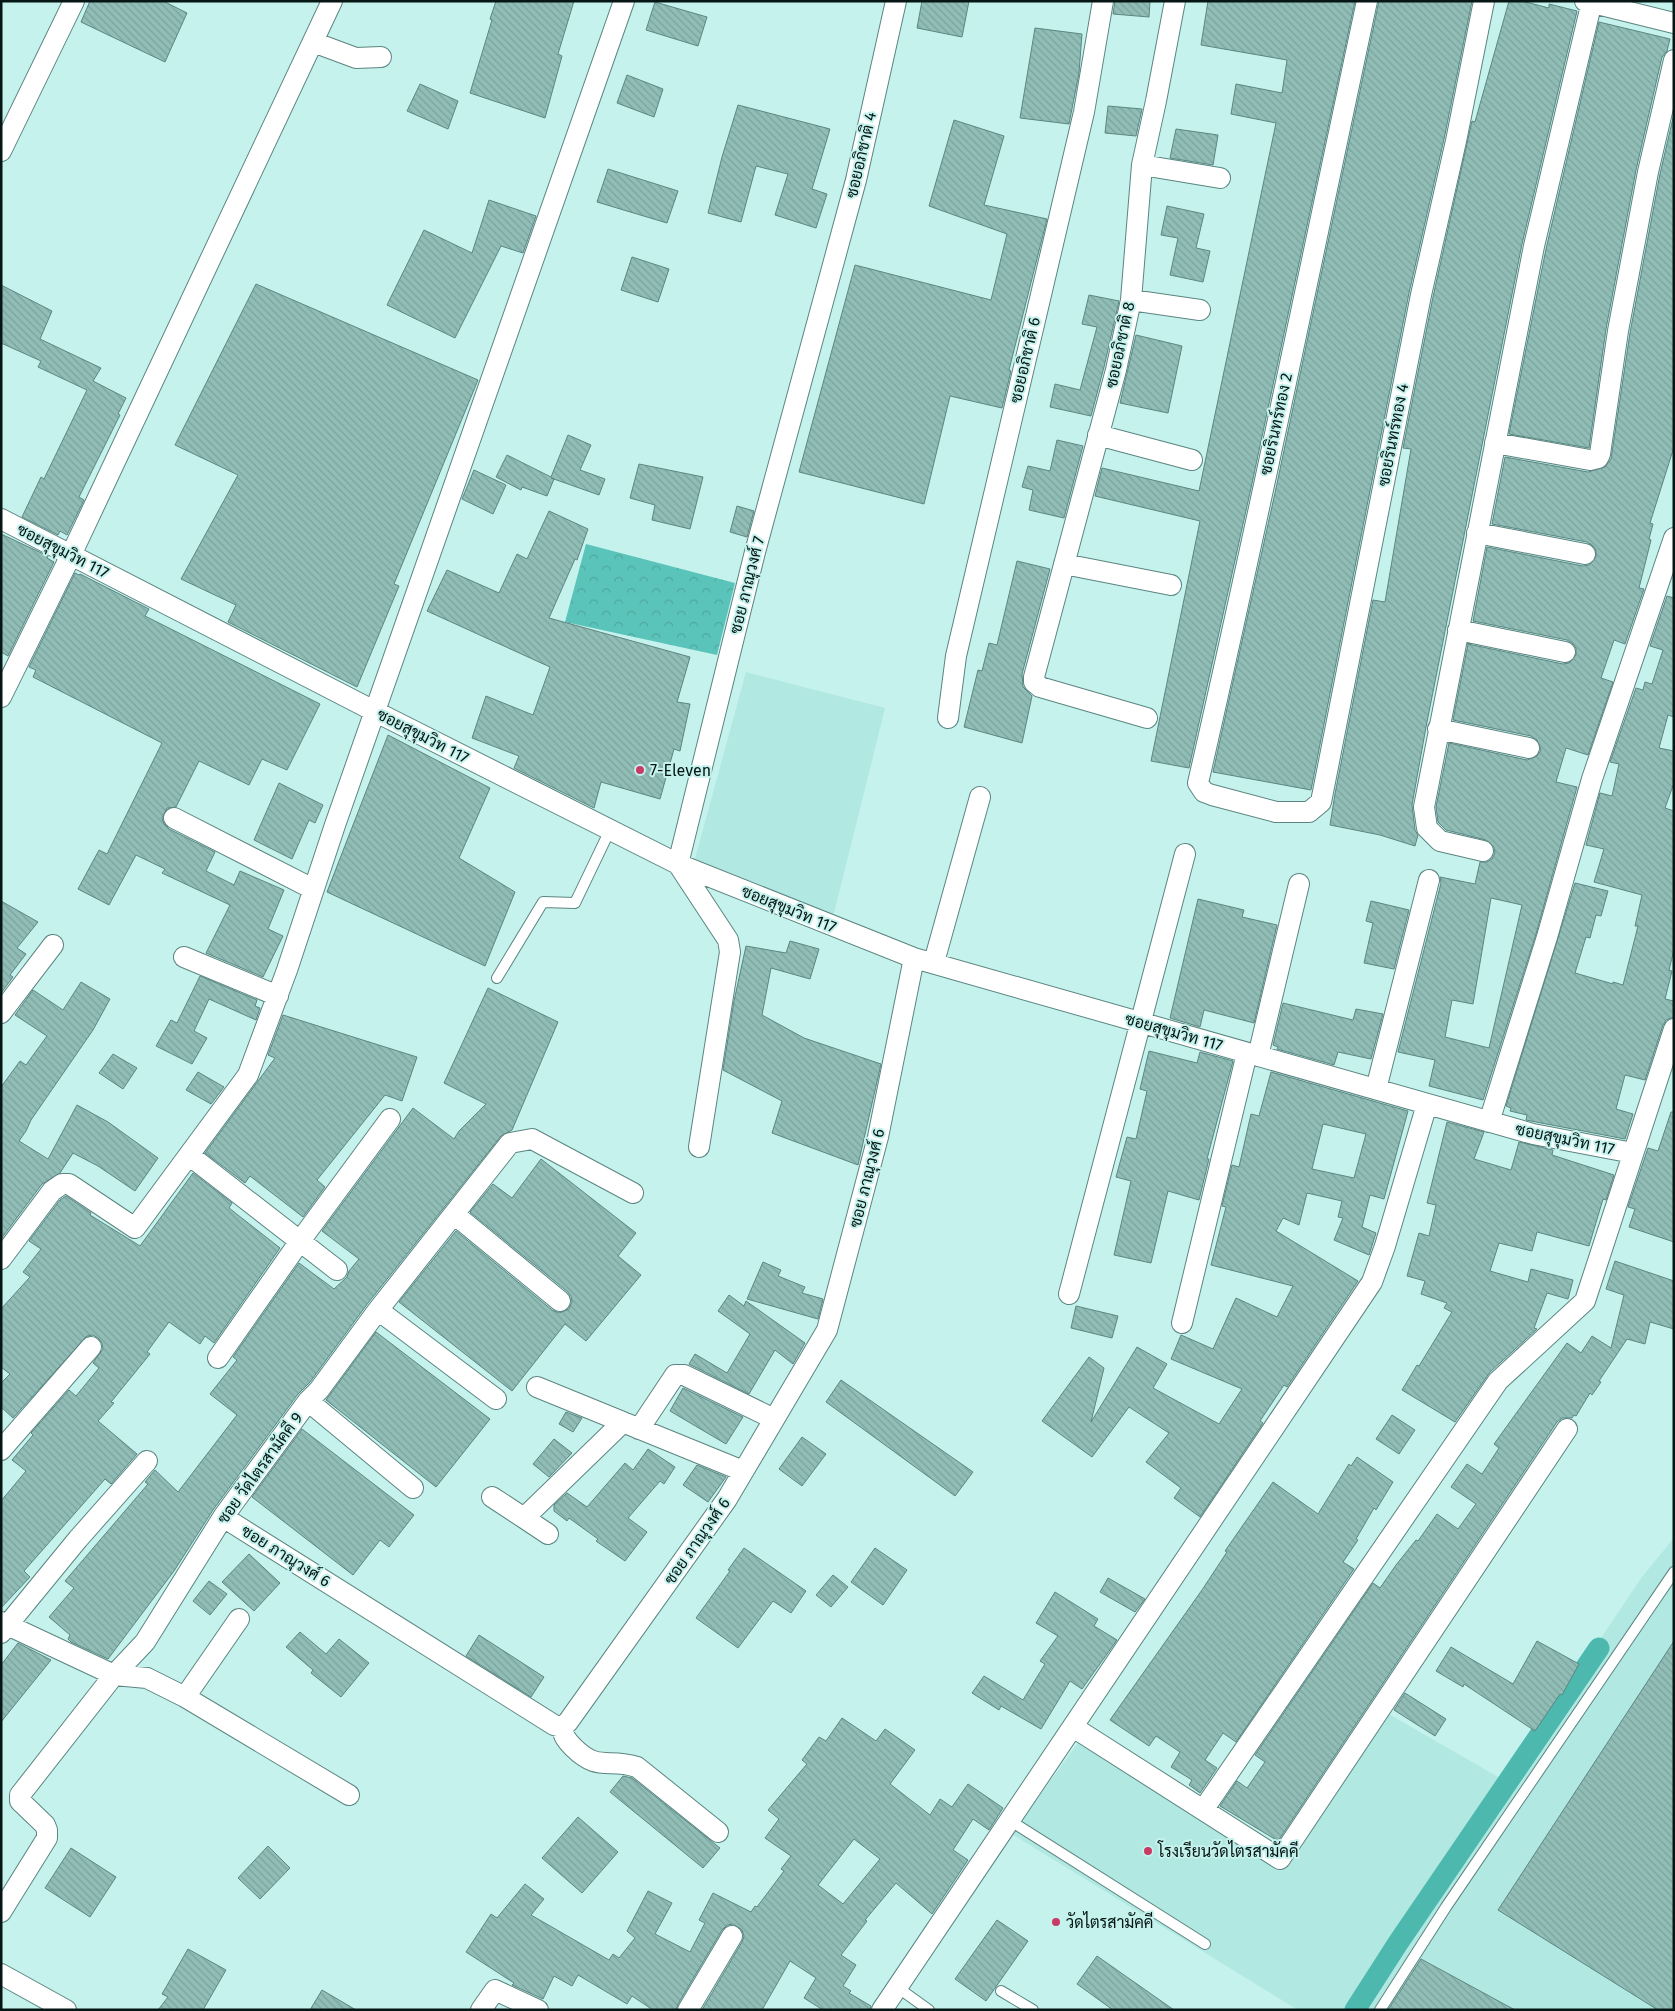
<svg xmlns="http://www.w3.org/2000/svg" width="1675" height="2011" viewBox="0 0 1675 2011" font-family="'Fira Sans',Sarabun,sans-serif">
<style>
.built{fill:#b1e8e2}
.forest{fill:url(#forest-crowns)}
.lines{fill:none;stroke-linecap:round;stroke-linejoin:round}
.canal{stroke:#4db8ae;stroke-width:21}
.building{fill:url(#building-back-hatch);stroke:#5c8681;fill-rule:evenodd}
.service-casing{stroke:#5b8580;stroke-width:12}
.minor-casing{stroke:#5b8580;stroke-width:22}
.service{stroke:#fff;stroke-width:10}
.minor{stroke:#fff;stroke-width:20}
.poi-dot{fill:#c93b65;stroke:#c5f2ed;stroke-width:2}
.labels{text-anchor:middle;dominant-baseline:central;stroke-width:4;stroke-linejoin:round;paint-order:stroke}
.street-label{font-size:16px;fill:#051614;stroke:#c5f2ed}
.poi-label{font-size:16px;fill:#051614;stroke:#c5f2ed;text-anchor:start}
</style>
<defs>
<pattern id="forest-crowns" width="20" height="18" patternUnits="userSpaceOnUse" patternTransform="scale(1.25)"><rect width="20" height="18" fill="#5bc4ba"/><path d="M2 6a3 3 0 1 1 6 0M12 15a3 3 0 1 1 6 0" fill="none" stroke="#4ea89f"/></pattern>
<pattern id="building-back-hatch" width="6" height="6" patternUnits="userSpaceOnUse" patternTransform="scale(1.25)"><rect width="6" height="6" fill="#91bdb7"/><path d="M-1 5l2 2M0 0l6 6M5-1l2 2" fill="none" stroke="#7ca29c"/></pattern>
</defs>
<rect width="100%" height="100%" fill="#c5f2ed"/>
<path class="built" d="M746,672L885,708L831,925L695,859Z
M1674,1538V2010H1298L1012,1834L1080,1740L1284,1868L1387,1713L1505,1781L1642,1577Z"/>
<path class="forest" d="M586,544L735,583L717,655L565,622Z"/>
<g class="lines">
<path class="canal" d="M1355,2010L1398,1943L1599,1648"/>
</g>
<path class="building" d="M90,1H163L187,13L165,62L81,22Z
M496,1H574L558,54L562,56L545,118L470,93L492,20L490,19Z
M922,1H969L962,37L917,28Z
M1115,1H1150L1149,17L1113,14Z
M1208,1H1355L1251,488L1189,768L1151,761L1200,521L1095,496L1102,468L1199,491L1276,123L1231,114L1236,84L1282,93L1287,60L1201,45Z
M1379,1H1472L1444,139L1409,293L1311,790L1213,772L1275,493Z
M1509,1H1522L1549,8V4L1577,11L1522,244L1426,727L1412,805L1415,830L1418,835L1415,846L1380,835L1330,825L1335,794L1373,600L1385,602L1411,449L1403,448L1433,297L1472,121L1475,122Z
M655,2L707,17L698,46L646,30Z
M1599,22L1670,39L1667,51L1662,57L1636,170L1606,329L1589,448L1509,434L1546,249Z
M1035,28L1082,34L1079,73L1069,124L1020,118Z
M627,75L663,89L654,117L617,103Z
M420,84L458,101L448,129L407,111Z
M738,105L830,129L812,189L827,194L816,228L775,215L788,174L756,166L741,222L708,213L722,157Z
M1108,106L1142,109L1136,136L1105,133Z
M1674,114V447L1650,523L1653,524L1649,539L1651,540L1639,588L1644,589L1625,644L1614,640L1601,678L1613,682L1588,755L1566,748L1556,782L1577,787L1536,934L1483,1100L1429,1086L1435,1060L1398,1052L1441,883L1440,877L1475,884L1480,862H1487L1492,859L1495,853L1494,847L1486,840L1446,830L1438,822L1436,807L1449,743L1527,760L1537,756L1541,750L1537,740L1531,736L1453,720L1468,644L1563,664L1569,663L1576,655V648L1572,643L1567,640L1473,621L1487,547L1583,566L1589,565L1596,557V550L1592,545L1587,542L1492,524L1505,457L1588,472L1605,467L1611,459L1630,333L1660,174ZM1491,898L1522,905L1489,1048L1445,1037L1452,1000L1473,1004Z
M954,120L1004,136L984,205L1047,219L1009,370L1011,371L1002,408L950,396L924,504L799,472L855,265L991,300L1007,234L929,206Z
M1176,129L1218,135L1213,165L1170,158Z
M608,169L678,191L667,223L597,202Z
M489,200L536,216L523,253L501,246L455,338L387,305L424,230L472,253Z
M1167,206L1204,214L1196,248L1210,251L1203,282L1170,275L1178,238L1161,235Z
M632,257L669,269L658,302L621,290Z
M256,284L478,380L394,584L399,586L357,687L228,622L236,605L181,579L238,475L175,445Z
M1,285L52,311L40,339L101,368L93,381L126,398L118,414L120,415L79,497L84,500L67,535L60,531L58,535L22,517L41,477L44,479L87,390L38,367L41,361L1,343Z
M1089,295L1119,301L1104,367L1091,416L1050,407L1055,384L1080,390L1097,327L1082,324Z
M1136,335L1182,346L1168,413L1120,403Z
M568,435L591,445L580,470L605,479L599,495L551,478L554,479L547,496L522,487L521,490L496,477L507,455L551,477Z
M1057,440L1083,446L1064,518L1029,510L1033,490L1022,487L1028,466L1050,471Z
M639,464L703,477L690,529L652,520L655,505L630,498Z
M474,470L506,485L493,514L462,499Z
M737,506L754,511L747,537L730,532Z
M549,511L588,529L577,560L575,559L549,618L690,657L677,702L690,704L680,751L674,749L660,799L601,782L594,808L514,768L519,756L472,738L486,696L533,715L550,667L427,611L447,570L499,593L517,554L527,559Z
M1,534L48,556L47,558L54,562L8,656L1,652Z
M1017,561L1050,569L1022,674L1023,687L1032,696L1022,743L964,727L978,670L982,671L989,643L997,645Z
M75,573L79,575L80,574L149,609L145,616L320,704L287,770L262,759L249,785L199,761L176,807L167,808L162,818L164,824L169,829L215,852L206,871L234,885L240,871L284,890L268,929L283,936L263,977L206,953L230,905L162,873L165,869L136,855L109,905L78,889L99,850L107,854L162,743L33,677L36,670L29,667Z
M1667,596L1674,598V717L1668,715L1659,748L1674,751V783L1665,808L1674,811V950L1669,970L1672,971L1665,999L1674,1001V1017L1666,1020L1663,1025L1645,1080L1625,1075L1616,1109L1633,1114L1625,1139L1536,1122L1526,1120L1527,1115L1510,1111L1511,1108L1506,1106L1575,883L1608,891L1601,916L1596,915L1590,938L1586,937L1575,973L1613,984V982L1623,985L1638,926H1635L1642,895L1594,882L1604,849L1586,845L1600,793L1612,796L1619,764L1610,762L1636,688L1643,690L1645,682L1652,684L1663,650L1650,646Z
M388,735L490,788L459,858L515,892L485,966L327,892Z
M279,783L323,805L315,823L309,820L292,859L254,840Z
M1198,899L1244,910L1242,917L1277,925L1254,1023L1204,1010L1200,1027L1170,1018Z
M1,901L38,922L17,948L26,954L10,975L13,977L1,993Z
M1371,901L1409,910L1394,969L1364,963L1373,923L1366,921Z
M790,941L819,949L810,979L771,968L762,1015L804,1038L881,1064L858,1165L772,1133L782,1101L723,1070L734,1001L746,946L786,953Z
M200,976L257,1000L255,1006L260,1008L256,1020L209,999L194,1031L207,1038L192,1064L156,1046L171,1020L177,1023Z
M81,982L110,999L93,1030L31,1120L26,1131L19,1141L48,1159L77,1105L108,1122L158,1158L135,1191L98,1166L73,1153L60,1173L42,1184L1,1239V1087L20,1061L26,1065L47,1036L15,1015L33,990L63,1010Z
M488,988L558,1022L512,1130L501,1136L368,1303L310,1382L298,1394L213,1510L174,1571L108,1659L71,1642L68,1639L70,1635L49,1617L74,1588L65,1581L148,1484L145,1482L155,1470L178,1492L237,1415L210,1394L237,1360L233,1357L299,1263L334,1289L347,1277L349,1271L359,1259L322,1231L413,1108L454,1139L459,1131L486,1104L444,1083Z
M1283,1003L1353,1020L1356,1009L1383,1014L1371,1059L1338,1052L1334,1065L1277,1049L1278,1047L1273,1045Z
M283,1015L417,1057L402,1101L385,1095L317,1180L325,1187L303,1217L250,1176L245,1183L205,1153L275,1058L268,1055Z
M1149,1051L1197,1063L1200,1052L1233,1061L1207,1159H1209L1199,1200L1168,1191L1151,1263L1114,1255L1131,1181L1116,1177L1127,1137L1136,1139L1147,1091L1140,1089Z
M113,1054L137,1068L123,1089L99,1073Z
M198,1072L224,1087L211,1104L186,1090Z
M1271,1072L1408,1111L1384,1199L1370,1195L1362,1227L1376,1233L1369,1255L1334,1240L1343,1218L1338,1217L1342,1201L1307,1193L1299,1225L1283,1218L1276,1231L1358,1281L1287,1387L1284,1385L1260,1421L1263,1423L1200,1517L1174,1498L1181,1488L1146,1462L1169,1433L1129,1407L1092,1457L1042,1421L1089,1357L1104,1368L1091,1422L1137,1347L1167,1364L1153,1388L1219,1424L1242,1389L1171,1359L1181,1335L1213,1349L1236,1298L1277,1317L1293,1286L1211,1265L1226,1207L1222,1206L1232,1165L1239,1167L1251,1114L1259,1116ZM1323,1124L1366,1134L1354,1178L1312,1169Z
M1671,1112H1674V1242L1629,1227L1635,1209L1628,1207L1648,1148L1658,1151Z
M1447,1122L1484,1132L1474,1159L1511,1170L1519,1142L1553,1150L1552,1155L1614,1175L1606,1200L1603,1199L1589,1246L1537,1232L1532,1251L1499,1243L1490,1271L1528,1282L1531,1269L1573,1280L1568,1299L1547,1293L1534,1328L1537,1329L1490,1372L1455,1422L1402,1390L1417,1365L1419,1366L1452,1312L1444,1308L1447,1303L1421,1294L1425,1281L1407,1276L1419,1233L1429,1236L1436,1205L1427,1203Z
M541,1159L636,1233L618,1256L641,1275L586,1341L565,1324L512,1391L399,1302L456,1231L552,1310L559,1313L569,1309L572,1302L571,1296L568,1292L470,1212L493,1184L512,1198Z
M193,1173L232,1203L229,1208L280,1248L214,1343L205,1336L200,1344L169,1322L147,1352L150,1354L111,1402L114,1403L98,1421L137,1454L111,1484L105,1479L24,1571L30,1577L1,1608V1501L26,1471L12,1460L33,1435L31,1433L69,1390L76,1396L99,1368L93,1363L103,1349L102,1343L98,1338L93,1335L87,1336L13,1418L1,1407V1383L10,1374L1,1367V1309L30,1277L23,1272L41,1249L29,1241L60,1200L66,1196L91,1213L90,1215L140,1246Z
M1615,1261L1674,1281V1329L1650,1322L1645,1344L1627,1339L1599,1381L1601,1382L1592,1395L1590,1393L1576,1416L1574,1415L1572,1418H1562L1557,1422L1278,1841L1220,1806L1237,1781L1247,1788L1265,1762L1255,1755L1373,1583L1380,1588L1396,1565L1416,1540L1418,1541L1437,1514L1458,1529L1476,1504L1451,1487L1467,1464L1482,1474L1499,1448L1494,1444L1567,1343L1581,1353L1592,1336L1611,1348L1624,1295L1606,1289Z
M763,1262L781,1270L778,1276L805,1287L802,1293L823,1299L818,1319L747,1299Z
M729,1295L744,1306L746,1301L805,1343L793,1364L775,1350L749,1394L689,1364L695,1354L727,1373L750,1334L718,1311Z
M1076,1306L1118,1316L1112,1338L1071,1328Z
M376,1332L490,1419L436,1487L326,1400Z
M841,1380L973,1472L955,1496L826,1402Z
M683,1388L743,1417L726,1444L670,1411Z
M566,1412L582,1418L573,1432L559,1424Z
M1392,1415L1415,1430L1399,1454L1376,1439Z
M302,1429L414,1515L389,1547L380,1540L353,1575L252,1497Z
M802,1437L826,1454L802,1486L779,1469Z
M554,1439L572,1453L549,1477L533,1464Z
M648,1449L675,1467L664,1484L660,1481L628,1518L647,1532L625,1561L596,1541L598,1539L569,1518L567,1521L554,1511V1505L567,1493L587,1507L625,1463L633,1470Z
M1357,1457L1393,1482L1376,1510L1374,1508L1356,1539L1358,1540L1343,1562L1354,1569L1236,1742L1223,1733L1205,1760L1217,1768L1200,1793L1189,1785L1192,1780L1171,1767L1180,1752L1156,1736L1149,1746L1110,1720L1202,1590L1227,1552L1225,1551L1273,1482L1318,1514L1349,1464L1351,1466Z
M697,1465L726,1477L708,1502L683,1485Z
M744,1548L806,1591L791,1613L773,1601L738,1648L696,1618L730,1571L728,1570Z
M875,1548L907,1570L883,1605L851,1582Z
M249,1554L280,1583L254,1611L222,1582Z
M833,1575L848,1587L831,1607L816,1595Z
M1108,1578L1145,1599L1135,1612L1100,1592Z
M209,1581L227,1594L210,1615L193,1601Z
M1055,1592L1098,1619L1094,1626L1117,1640L1082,1689L1070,1681L1041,1729L1001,1706L999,1710L972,1693L984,1676L1023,1700L1045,1664L1040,1661L1058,1636L1036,1623Z
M300,1632L326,1654L339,1639L369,1663L341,1697L311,1673L313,1670L286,1647Z
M479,1635L544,1677L531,1697L466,1656Z
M1537,1641L1579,1664L1562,1695L1560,1694L1535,1731L1464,1684L1463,1687L1436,1671L1451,1647L1513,1684Z
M1674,1641V2010H1658L1498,1910Z
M18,1643L51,1660L1,1722V1665Z
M1405,1693L1446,1719L1435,1736L1394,1710Z
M842,1718L876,1741L885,1729L915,1750L890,1784L930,1815L940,1799L952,1807L968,1784L1003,1808L989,1830L973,1819L953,1850L968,1860L932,1914L896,1883L865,1920L867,1921L841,1955L856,1965L843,1986L851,1991L849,1993L871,2006L870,2010H823L804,1998L816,1978L790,1961L762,2010H702L742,1942L744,1936L742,1930L733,1924L727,1925L722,1930L678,2004L676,2010H653L632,1996L627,2004L578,1975L572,1986L554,1976L543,1999L512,1985L514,1983L466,1952L491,1914L497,1918L525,1884L544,1899L531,1915L609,1960L613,1954L619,1958L635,1938L627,1931L648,1891L672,1903L655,1934L690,1952L705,1923L699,1920L713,1893L751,1912L755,1906L757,1907L784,1871L781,1869L791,1856L765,1838L779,1819L768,1810L807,1764L802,1760L819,1737L826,1741ZM854,1839L880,1859L843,1904L818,1885Z
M623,1776L632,1778L720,1848L703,1868L610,1792Z
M578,1817L618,1852L582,1893L542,1858Z
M268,1846L290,1868L260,1899L238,1878Z
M71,1848L116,1877L90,1917L45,1888Z
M997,1920L1028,1941L986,2001L955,1979Z
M188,1949L226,1970L203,2010H158L168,1997L162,1994Z
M1097,1956L1174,2010H1113L1077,1984Z
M1421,1959L1515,2010H1388Z
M322,1990L356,2010H310Z"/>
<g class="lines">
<defs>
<path id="service" d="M497,978L543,902L575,903L610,830
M1009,1820L1205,1944
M897,1987L929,2010
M1001,1991L1033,2010
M1380,2010L1446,1907L1674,1572"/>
<path id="minor" d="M1367,1C1311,262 1258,523 1198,783L1204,792L1212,795L1276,812H1309L1321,802L1421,295L1456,141L1484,1
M1585,1L1674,23
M313,42L356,58L381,57
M1,151L74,1
M1142,165L1220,178
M1131,300L1200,310
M1098,435L1192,460
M1495,443L1590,460L1598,458L1600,454L1618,331L1648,172L1674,60
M1,519L376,712L678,864L914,958L1533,1134L1633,1153
M1477,533L1585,554
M1064,564L1171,585
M1458,630L1565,652
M1,697L71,555L332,1
M948,718L956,656L1084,112L1103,1
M1147,718L1040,687L1034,682V677L1116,370L1131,300L1142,165L1156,101L1175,1
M1438,729L1529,748
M174,818L313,889
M1483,851L1440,841L1427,828L1424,807L1534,246L1592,1
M184,957L278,996
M934,962L980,797
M1,1013L53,945
M1258,1056L1299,884
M1376,1089L1429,880
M1489,1122L1547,937L1592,779L1674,538
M699,1147L730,952L728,940L678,864L755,552L856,180L896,1
M189,1155L337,1270
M454,1214L560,1301
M1,1259L52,1191L62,1184H69L135,1228L248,1075L287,970L335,825L624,1
M1069,1294L1185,854
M378,1310L496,1399
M1182,1323L1247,1053
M218,1358L300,1241L390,1119
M537,1387L743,1471
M308,1401L413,1488
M639,1429L675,1375H684L774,1419
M1,1450L91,1347
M492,1497L524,1518L623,1422
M223,1517L554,1725L562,1727L568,1722L727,1499L827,1330L878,1137L914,958
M524,1518L548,1534
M1,1622L114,1675L147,1678L185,1697L349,1795
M1,1633L78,1539L147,1461
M185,1697L239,1619
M562,1727C563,1736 567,1741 573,1747C599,1773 608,1757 637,1767L718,1832
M1073,1727L1280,1859L1567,1429
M1203,1810L1498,1381L1585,1301L1674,1029
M1,1912L47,1838V1830L45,1825L20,1801V1795L114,1675L145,1642L223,1517L308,1401L319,1390L378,1310L510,1143L532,1139L633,1193
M1,1974L66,2010
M481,2010L495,1990L538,2010
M688,2010L732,1936
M882,2010L1372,1282L1385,1246L1427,1104"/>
</defs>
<use href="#service" class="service-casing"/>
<use href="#minor" class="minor-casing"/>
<use href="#service" class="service"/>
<use href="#minor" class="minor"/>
</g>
<g class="poi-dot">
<circle cx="640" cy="770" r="5"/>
<circle cx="1148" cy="1851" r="5"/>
<circle cx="1056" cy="1922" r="5"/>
</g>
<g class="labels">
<g class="street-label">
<text transform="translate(861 155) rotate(-77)">ซอยอภิชาติ 4</text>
<text transform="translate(1120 345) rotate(-78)">ซอยอภิชาติ 8</text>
<text transform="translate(1025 360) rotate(-77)">ซอยอภิชาติ 6</text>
<text transform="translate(1276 424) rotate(-78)">ซอยรินทร์ทอง 2</text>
<text transform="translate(1393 435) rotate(-79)">ซอยรินทร์ทอง 4</text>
<text transform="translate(63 551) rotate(27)">ซอยสุขุมวิท 117</text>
<text transform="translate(747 585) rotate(-76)">ซอย ภาณุวงศ์ 7</text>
<text transform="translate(423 736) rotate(27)">ซอยสุขุมวิท 117</text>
<text transform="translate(789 909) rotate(22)">ซอยสุขุมวิท 117</text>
<text transform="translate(1174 1032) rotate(16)">ซอยสุขุมวิท 117</text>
<text transform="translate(1565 1139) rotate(12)">ซอยสุขุมวิท 117</text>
<text transform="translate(867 1178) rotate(-76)">ซอย ภาณุวงศ์ 6</text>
<text transform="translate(260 1468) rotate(-54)">ซอย วัดไตรสามัคคี 9</text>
<text transform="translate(697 1541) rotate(-55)">ซอย ภาณุวงศ์ 6</text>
<text transform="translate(286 1556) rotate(32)">ซอย ภาณุวงศ์ 6</text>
</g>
<g class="poi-label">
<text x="650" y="770">7-Eleven</text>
<text x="1158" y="1851">โรงเรียนวัดไตรสามัคคี</text>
<text x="1066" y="1922">วัดไตรสามัคคี</text>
</g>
</g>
<rect width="1675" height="2011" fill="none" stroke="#051614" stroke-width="5"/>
</svg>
